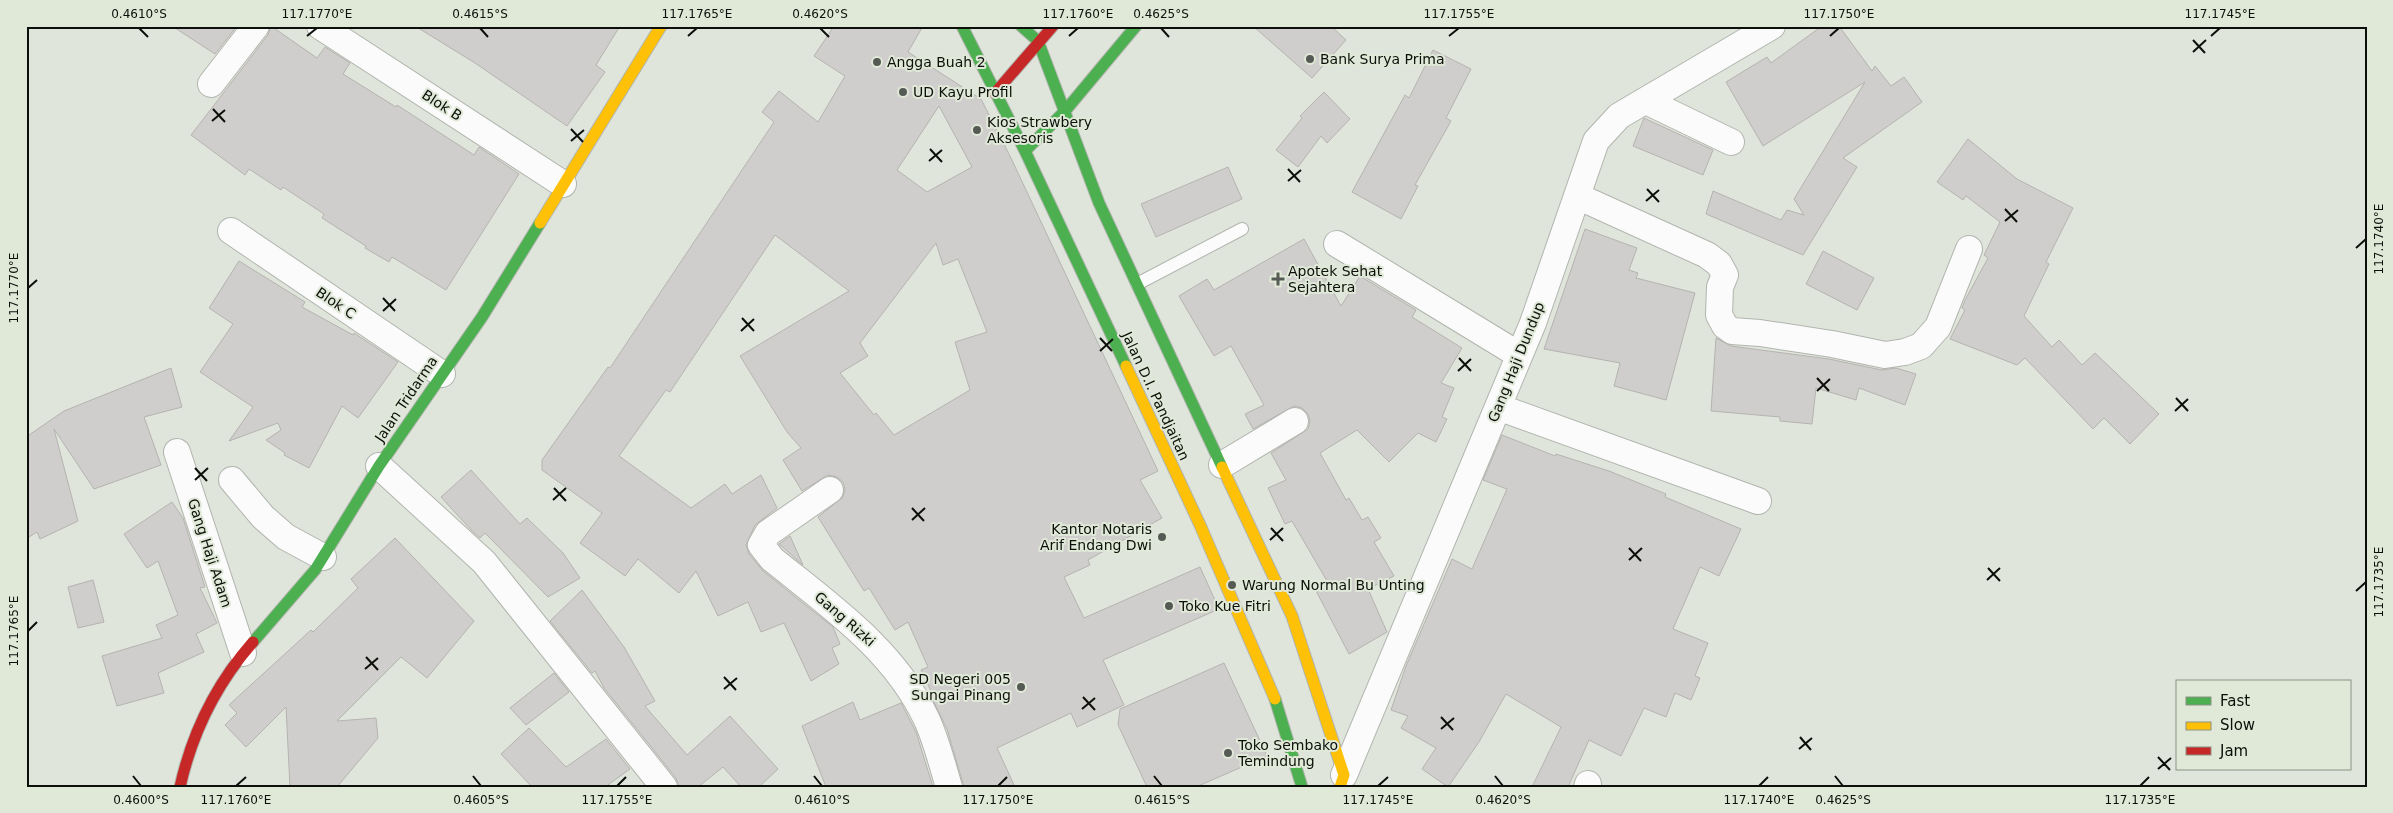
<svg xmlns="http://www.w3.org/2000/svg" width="2393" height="813" viewBox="0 0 2393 813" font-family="'DejaVu Sans',sans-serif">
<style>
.building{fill:#d0cecc;stroke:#b5b3b0;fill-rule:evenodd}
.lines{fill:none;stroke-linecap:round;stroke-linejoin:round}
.lane-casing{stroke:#b1b5ae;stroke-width:14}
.street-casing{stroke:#b1b5ae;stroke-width:28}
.fast-casing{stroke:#b1b5ae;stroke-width:13}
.slow-casing{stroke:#b1b5ae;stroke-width:13}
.jam-casing{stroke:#b1b5ae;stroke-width:13}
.lane{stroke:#fafbfa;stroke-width:12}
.street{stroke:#fafbfa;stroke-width:26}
.fast{stroke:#4caf50;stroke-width:11}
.slow{stroke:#ffc107;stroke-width:11}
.jam{stroke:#c62828;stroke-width:11}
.ticks{fill:none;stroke:#0c0f0a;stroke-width:2}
.poi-dot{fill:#565a54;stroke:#e0e9d8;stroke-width:2}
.labels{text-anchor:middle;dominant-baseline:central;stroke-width:4;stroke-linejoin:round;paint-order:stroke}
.poi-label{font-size:14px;fill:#0c0f0a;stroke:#e0e9d8;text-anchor:start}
.street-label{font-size:14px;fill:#0c0f0a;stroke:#e0e9d8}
.neatline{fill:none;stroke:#0c0f0a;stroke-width:2}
.ticks-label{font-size:12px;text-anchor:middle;fill:#0c0f0a}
</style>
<rect width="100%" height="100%" fill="#e0e5dc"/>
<path class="building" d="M172,26H237L215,54Z
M271,26L317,58L325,47L350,63L343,74L396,107L397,105L474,155L479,147L519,174L446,290L392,257L389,262L365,248L366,246L322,218L324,214L283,187L281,190L249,169L245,175L191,135L268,35Z
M415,26H620L596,65L605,72L567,126L475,63Z
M834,26H923L908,52L981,99L1011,158L1158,471L1140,480L1162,518L1088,560L1090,565L1064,577L1084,618L1200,567L1219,609L1103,660L1124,705L1077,727L1071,713L997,748L1015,787H964L947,729L929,692L931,691L921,670L928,667L908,622L895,630L869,588L864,591L818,517L843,497L845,489L843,482L837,477L828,475L802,491L783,460L801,448L787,432L740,356L849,291L775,235L670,392L666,390L619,456L691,508L725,484L732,494L761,475L777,508L755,525L746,545L749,554L763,571L833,627L840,644L832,648L839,664L811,681L784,623L761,632L748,602L718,616L696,571L679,593L638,559L625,576L580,543L602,513L542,470V460L608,367L610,368L774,122L762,112L779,91L818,122L845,76L814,56ZM939,106L972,167L927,192L897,170ZM936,243L943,265L958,259L987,332L955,342L970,390L894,435L876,413L874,415L840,373L868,356L860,343Z
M1253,26H1331L1346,40L1312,78Z
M1822,26H1839L1872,71L1875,66L1891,86L1904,77L1922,102L1843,158L1857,167L1803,255L1706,214L1713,191L1781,220L1787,210L1804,215L1794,199L1865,82L1763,146L1726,82L1767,57L1771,63Z
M1433,50L1471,69L1446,118L1451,121L1415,185L1418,186L1401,219L1352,192L1405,95L1409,98Z
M1324,92L1350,119L1327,143L1321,136L1298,167L1276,150L1302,118L1300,116Z
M1644,118L1713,150L1703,175L1633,146Z
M1968,139L2017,179L2073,208L2046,262L2049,264L2024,316L2052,347L2059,340L2082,365L2095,353L2159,414L2130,444L2104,418L2093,429L2025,358L2017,365L1950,339L1965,310L1962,308L1965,300L1988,258L1984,255L2000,222L1966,196L1963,200L1937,182Z
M1228,167L1242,199L1156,237L1141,204Z
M1585,229L1637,248L1629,270L1638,273L1636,278L1695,293L1666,400L1614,386L1620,363L1544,349Z
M1304,239L1341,306L1360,276L1416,310L1412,317L1462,348L1441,383L1454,388L1442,417L1447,419L1436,442L1418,433L1389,462L1357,430L1320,453L1346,500L1349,498L1362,520L1368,517L1381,538L1374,542L1394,576L1368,589L1387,632L1349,654L1314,587L1327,581L1292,521L1285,524L1268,488L1286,480L1271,453L1308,429L1310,421L1308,414L1302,408L1294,406L1253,429L1245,414L1264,405L1231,346L1214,356L1179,296L1207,279L1214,290Z
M1823,251L1874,278L1857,310L1806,284Z
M239,261L305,302L302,307L353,335L354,333L398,362L358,418L342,406L309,468L284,455L285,453L266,440L281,430L278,423L229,441L253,407L200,372L233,324L209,308Z
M1716,338L1731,346L1829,359L1882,370L1896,368L1916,374L1905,405L1859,388L1856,400L1816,388L1812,424L1780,421V417L1711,411Z
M171,368L182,407L144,417L161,465L94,489L54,429L78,521L40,539L37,532L26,539V437L64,411Z
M1502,435L1555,456L1556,454L1609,471L1666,494L1665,497L1741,529L1719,576L1700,567L1673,629L1708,643L1695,676L1700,678L1691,700L1675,693L1666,717L1644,708L1621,756L1589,740L1568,787H1532L1561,727L1506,694L1479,742L1448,787L1422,769L1436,748L1401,728L1408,716L1391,710L1406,666L1452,559L1472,569L1507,489L1483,480Z
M471,470L520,524L527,518L563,553L580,578L548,597L485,533L480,538L472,531L441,497Z
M172,502L183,518L205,587L200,588L217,623L196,634L204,652L158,673L164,693L117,706L102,656L162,638L156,625L178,615L158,561L147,568L124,534Z
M790,536L803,565L779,544Z
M395,538L474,621L427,678L401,657L337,721L376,718L378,738L337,787H290L286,707L246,747L225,725L237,713L229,705L311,630L313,632L358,588L351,579Z
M93,580L104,622L78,628L68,587Z
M582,590L624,647L655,701L645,706L687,755L730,716L778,769L759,787H741L723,767L698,787H679L676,778L604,688L595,671L592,673L550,621Z
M1224,663L1267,756L1196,787H1147L1118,725L1120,709Z
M554,673L569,692L526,725L510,708Z
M853,702L860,720L901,703L916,732L933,787H826L802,726Z
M529,728L566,767L606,739L630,769L605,787H532L501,754Z"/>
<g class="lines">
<defs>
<path id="lane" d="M1137,284L1242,229"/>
<path id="street" d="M320,26L563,184
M211,84L256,26
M1646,101L1731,142
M1577,196L1707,255L1719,264L1725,275L1720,287L1719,315L1725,326L1732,331L1760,333L1832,344L1885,355L1905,352L1921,346L1938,327L1969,249
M231,231L442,374
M1337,244L1519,355
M1498,407L1758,501
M177,452L243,653
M1222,465L1295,421
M379,466L484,562L664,787
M232,480L263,517L286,537L323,557
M830,490L768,533L761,545L772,559C830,606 893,649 926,718C936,739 942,764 949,787
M1344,775L1533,323L1596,141L1619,116L1772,26
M1587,787L1588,784"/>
<path id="fast" d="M962,26L1025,151L1126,366
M1021,26L1038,41L1099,203L1222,467
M1025,151L1065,111L1136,26
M253,642L315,570L379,466L482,317L540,223
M1275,699L1302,787"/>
<path id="slow" d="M540,223L661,26
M1126,366L1200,525L1275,699
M1222,467L1292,616L1344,775L1340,787"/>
<path id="jam" d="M995,93L1053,26
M180,787C192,733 217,683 253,642"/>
</defs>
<use href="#lane" class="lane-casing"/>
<use href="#street" class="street-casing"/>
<use href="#fast" class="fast-casing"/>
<use href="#slow" class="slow-casing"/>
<use href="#jam" class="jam-casing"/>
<use href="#lane" class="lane"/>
<use href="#street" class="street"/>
<use href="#fast" class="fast"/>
<use href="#slow" class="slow"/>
<use href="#jam" class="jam"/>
</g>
<path class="ticks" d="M139,28L148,37M480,28L488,37M820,28L829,37M1161,28L1169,37M307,36L317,28M688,36L697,28M1069,36L1078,28M1449,36L1459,28M1830,36L1839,28M2211,36L2220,28M2193,40L2205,53M2193,52L2206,40M213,109L225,122M212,121L225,110M571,129L583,142M571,141L584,130M930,149L942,162M929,161L942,150M1288,169L1300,182M1288,181L1301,170M1647,189L1659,202M1646,201L1659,190M2005,209L2017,222M2005,221L2018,210M2356,248L2366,239M28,288L37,280M383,298L395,311M383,311L396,299M742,318L754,331M741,331L754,319M1100,338L1112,351M1100,351L1113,339M1459,358L1471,371M1458,371L1471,359M1817,378L1829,391M1817,391L1830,379M2176,398L2188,411M2175,411L2188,399M195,468L207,481M195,480L208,468M554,488L566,501M553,500L566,488M912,508L924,521M912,520L925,508M1271,528L1283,541M1270,540L1283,528M1629,548L1641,561M1629,560L1642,548M1988,568L2000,581M1987,580L2000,568M2356,591L2366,582M28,631L37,622M366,657L378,670M365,669L378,658M724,677L736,690M724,689L737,678M1083,697L1095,710M1082,709L1095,698M1441,717L1453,730M1441,729L1454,718M1800,737L1811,750M1799,749L1812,738M2158,757L2170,770M2158,769L2171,758M133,776L141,786M473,776L481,786M814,776L822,786M1154,776L1162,786M1495,776L1503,786M1835,776L1843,786M236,786L246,777M617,786L626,777M998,786L1007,777M1378,786L1388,777M1759,786L1768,777M2140,786L2149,777"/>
<g class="poi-dot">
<circle cx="1310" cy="59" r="5"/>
<circle cx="877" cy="62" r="5"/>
<circle cx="903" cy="92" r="5"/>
<circle cx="977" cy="130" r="5"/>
<path d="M1275.5 271.5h5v5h5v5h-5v5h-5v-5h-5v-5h5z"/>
<circle cx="1162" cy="537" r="5"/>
<circle cx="1232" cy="585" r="5"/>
<circle cx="1169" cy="606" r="5"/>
<circle cx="1021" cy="687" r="5"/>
<circle cx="1228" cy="753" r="5"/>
</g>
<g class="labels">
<g class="poi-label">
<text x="1320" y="59">Bank Surya Prima</text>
<text x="887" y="62">Angga Buah 2</text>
<text x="913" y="92">UD Kayu Profil</text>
<text x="987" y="122">Kios Strawbery<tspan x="987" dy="16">Aksesoris</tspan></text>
<text x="1288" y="271">Apotek Sehat<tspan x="1288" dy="16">Sejahtera</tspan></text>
<text x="1152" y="529" text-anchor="end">Kantor Notaris<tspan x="1152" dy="16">Arif Endang Dwi</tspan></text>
<text x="1242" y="585">Warung Normal Bu Unting</text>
<text x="1179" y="606">Toko Kue Fitri</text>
<text x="1011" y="679" text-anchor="end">SD Negeri 005<tspan x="1011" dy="16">Sungai Pinang</tspan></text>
<text x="1238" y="745">Toko Sembako<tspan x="1238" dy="16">Temindung</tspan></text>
</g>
<g class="street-label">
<text transform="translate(442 105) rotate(33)">Blok B</text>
<text transform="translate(336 303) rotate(34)">Blok C</text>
<text transform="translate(1516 362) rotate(-68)">Gang Haji Dundup</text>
<text transform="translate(1156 396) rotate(65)">Jalan D.I. Pandjaitan</text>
<text transform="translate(406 399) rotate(-56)">Jalan Tridarma</text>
<text transform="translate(210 553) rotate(72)">Gang Haji Adam</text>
<text transform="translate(845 619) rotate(41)">Gang Rizki</text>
</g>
</g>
<rect width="2393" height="813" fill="none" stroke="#e0e9d8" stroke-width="55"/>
<rect x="2176" y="680" width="175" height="90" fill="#e0e9d8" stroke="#8b9286"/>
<rect x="2186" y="697" width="25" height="8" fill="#4caf50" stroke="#8b9286"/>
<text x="2220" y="706" font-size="15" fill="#0c0f0a">Fast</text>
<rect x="2186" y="722" width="25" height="8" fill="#ffc107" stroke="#8b9286"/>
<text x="2220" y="730" font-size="15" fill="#0c0f0a">Slow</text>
<rect x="2186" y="747" width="25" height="8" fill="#c62828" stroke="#8b9286"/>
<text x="2220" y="756" font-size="15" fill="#0c0f0a">Jam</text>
<rect x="28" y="28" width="2338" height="758" class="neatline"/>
<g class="ticks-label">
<text x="139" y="18">0.4610°S</text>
<text x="317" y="18">117.1770°E</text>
<text x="480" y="18">0.4615°S</text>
<text x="697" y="18">117.1765°E</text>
<text x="820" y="18">0.4620°S</text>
<text x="1078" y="18">117.1760°E</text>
<text x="1161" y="18">0.4625°S</text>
<text x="1459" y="18">117.1755°E</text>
<text x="1839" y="18">117.1750°E</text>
<text x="2220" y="18">117.1745°E</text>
<text transform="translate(2379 239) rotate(-90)" y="4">117.1740°E</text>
<text transform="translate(14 288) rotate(-90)" y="4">117.1770°E</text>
<text transform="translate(2379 582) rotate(-90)" y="4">117.1735°E</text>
<text transform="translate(14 631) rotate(-90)" y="4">117.1765°E</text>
<text x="141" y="804">0.4600°S</text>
<text x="236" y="804">117.1760°E</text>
<text x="481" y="804">0.4605°S</text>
<text x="617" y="804">117.1755°E</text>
<text x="822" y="804">0.4610°S</text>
<text x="998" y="804">117.1750°E</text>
<text x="1162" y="804">0.4615°S</text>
<text x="1378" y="804">117.1745°E</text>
<text x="1503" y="804">0.4620°S</text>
<text x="1759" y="804">117.1740°E</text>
<text x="1843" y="804">0.4625°S</text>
<text x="2140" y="804">117.1735°E</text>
</g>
</svg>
